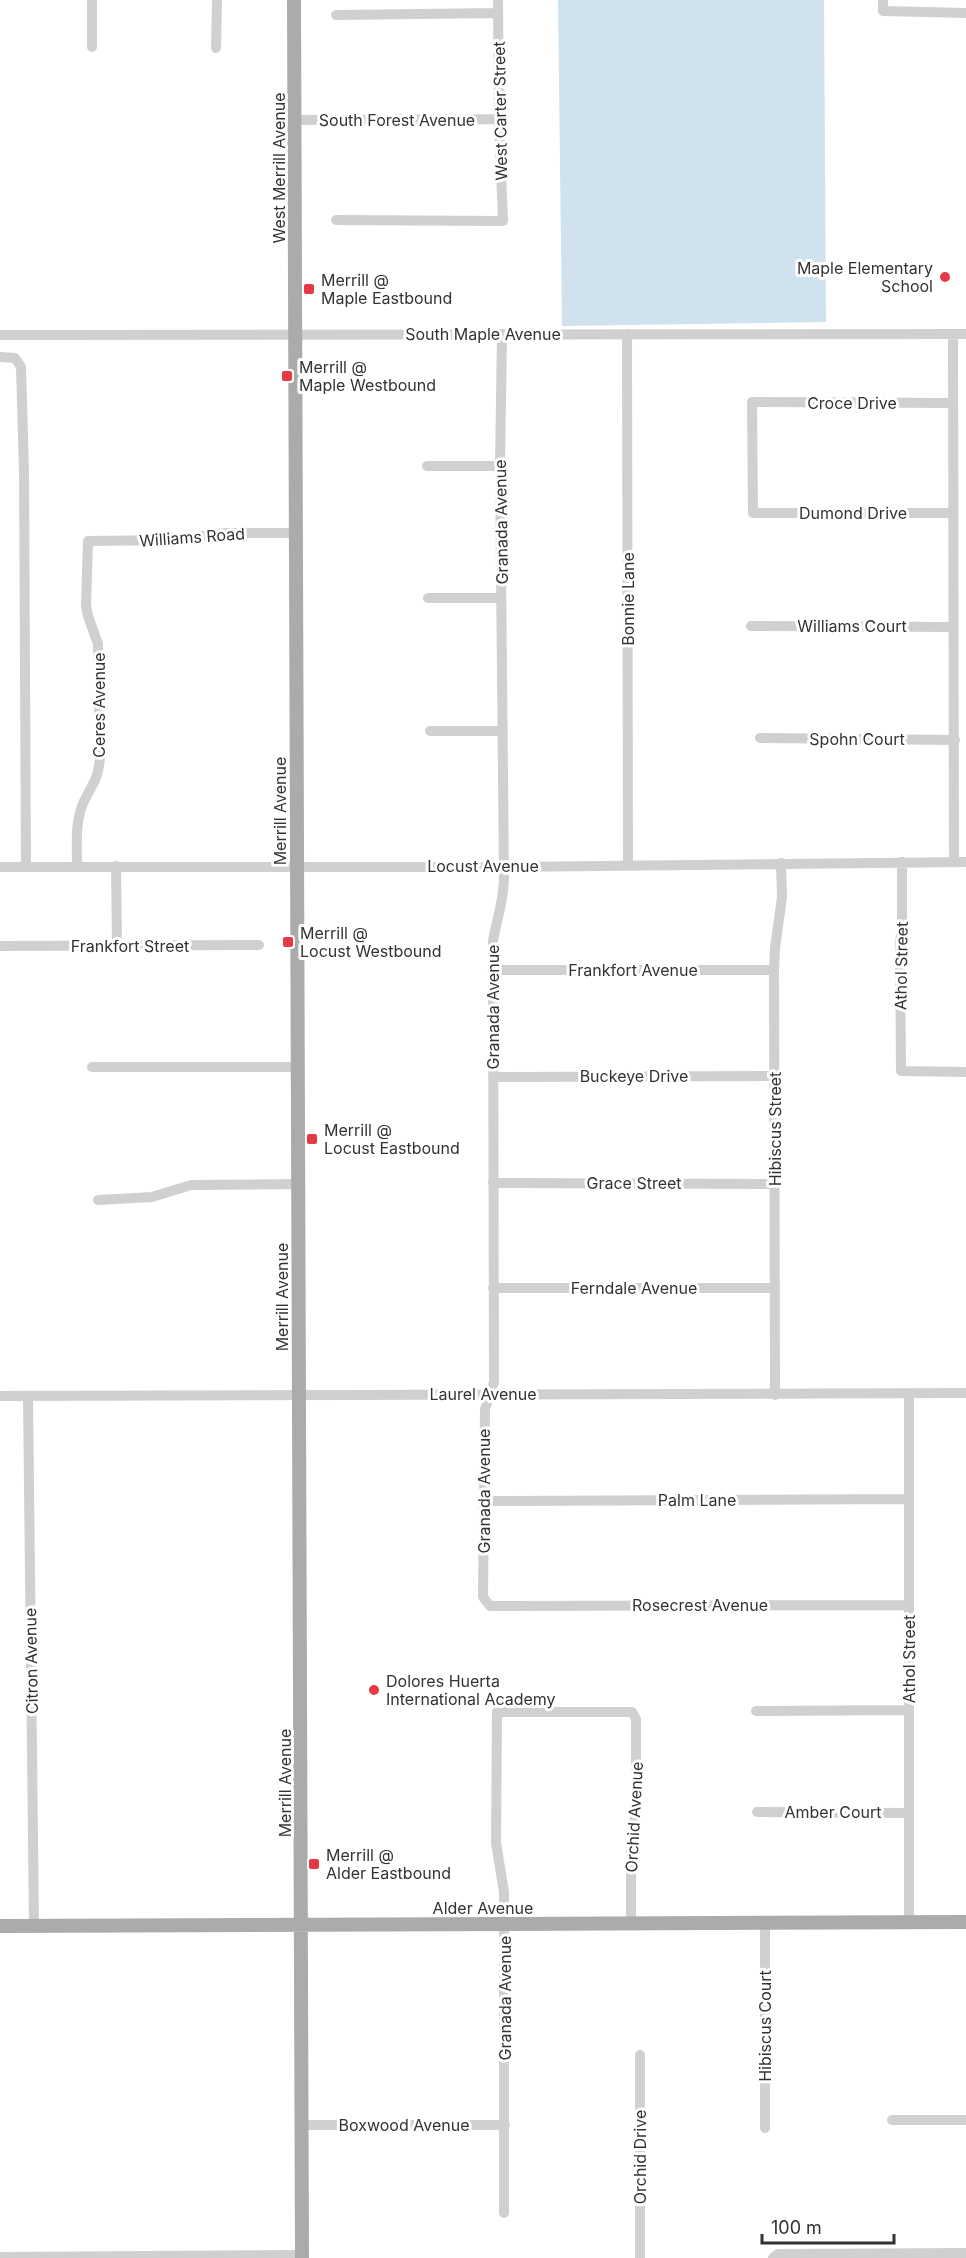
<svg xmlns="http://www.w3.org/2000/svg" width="966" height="2258" viewBox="0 0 966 2258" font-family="Inter,sans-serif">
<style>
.water{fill:#cfe2ee}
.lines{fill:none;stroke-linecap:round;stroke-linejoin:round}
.minor{stroke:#d0d0d0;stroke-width:10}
.major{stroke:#ababab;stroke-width:14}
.poi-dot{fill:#e63946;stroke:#fff;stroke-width:2}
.labels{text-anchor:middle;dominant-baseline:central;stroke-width:6;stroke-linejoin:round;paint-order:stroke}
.street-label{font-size:16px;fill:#333;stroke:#fff}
.poi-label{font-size:16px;fill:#333;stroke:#fff;text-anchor:start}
</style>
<rect width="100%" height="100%" fill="#fff"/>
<path class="water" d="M558,0H824L826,322L562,326Z"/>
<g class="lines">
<path class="minor" d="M883,0V11L966,13
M336,15L498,13
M92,47V0
M216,48L217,0
M295,120L499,119
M336,220L503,221L499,119L498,0
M502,334L500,466L504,880C503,904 497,918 493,941L494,1382L485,1409L483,1597L490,1606L909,1605
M627,334L628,864
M953,334L954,862
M0,335L966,334
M0,357L15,358L21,367L24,472L26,867
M952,403L752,402L753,513H952
M427,466H500
M428,598H501
M751,626L953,627
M430,731H503
M760,738L955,740
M902,862V925L900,943L901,1071L966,1072
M77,866C77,846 75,825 82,806C90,786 98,783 100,758L98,644L88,616L86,605L88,541L171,540L226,533H297
M116,866L117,946
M0,867H504L966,862
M0,946L259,945
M492,970H774
M92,1067H298
M493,1077L775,1076
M493,1183L775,1184
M98,1200L152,1197L191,1185L298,1184
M493,1288H775
M775,1395L774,970L775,948L782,897L781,863
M0,1396L966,1393
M28,1397L34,1926
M485,1501L909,1499
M756,1711L909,1710
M757,1812L909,1813
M765,1923V2128
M909,1923V1395
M640,2055V2258
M892,2120H966
M302,2125H505
M504,2213V1892L496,1843L497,1712H632L636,1719V1808L631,1848V1924
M0,2257L302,2255
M773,2258L778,2254L966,2253"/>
<path class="major" d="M294,0L302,2258
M0,1926L966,1922"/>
</g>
<g class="poi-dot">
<circle cx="945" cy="277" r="6"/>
<rect x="303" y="283" width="12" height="12" rx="3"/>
<rect x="281" y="370" width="12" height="12" rx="3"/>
<rect x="282" y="936" width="12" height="12" rx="3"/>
<rect x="306" y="1133" width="12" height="12" rx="3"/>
<circle cx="374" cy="1690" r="6"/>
<rect x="308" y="1858" width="12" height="12" rx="3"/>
</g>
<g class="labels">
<g class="street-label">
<text transform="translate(500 111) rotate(-91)">West Carter Street</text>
<text x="397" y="120">South Forest Avenue</text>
<text transform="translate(279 168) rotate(-90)">West Merrill Avenue</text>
<text x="483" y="334">South Maple Avenue</text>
<text x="852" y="403">Croce Drive</text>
<text x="853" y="513">Dumond Drive</text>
<text transform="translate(501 522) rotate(-91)">Granada Avenue</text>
<text transform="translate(192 537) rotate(-4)">Williams Road</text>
<text transform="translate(628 599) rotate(-90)">Bonnie Lane</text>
<text x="852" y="626">Williams Court</text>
<text transform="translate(99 705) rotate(-90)">Ceres Avenue</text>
<text x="857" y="739">Spohn Court</text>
<text transform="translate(280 811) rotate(-90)">Merrill Avenue</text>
<text x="483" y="866">Locust Avenue</text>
<text x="130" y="946">Frankfort Street</text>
<text transform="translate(901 966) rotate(-89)">Athol Street</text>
<text x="633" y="970">Frankfort Avenue</text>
<text transform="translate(493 1007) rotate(-90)">Granada Avenue</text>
<text x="634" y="1076">Buckeye Drive</text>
<text transform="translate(775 1129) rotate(-90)">Hibiscus Street</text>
<text x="634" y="1183">Grace Street</text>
<text x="634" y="1288">Ferndale Avenue</text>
<text transform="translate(282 1297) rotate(-90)">Merrill Avenue</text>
<text x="483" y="1394">Laurel Avenue</text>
<text transform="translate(484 1491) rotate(-90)">Granada Avenue</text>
<text x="697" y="1500">Palm Lane</text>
<text x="700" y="1605">Rosecrest Avenue</text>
<text transform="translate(909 1659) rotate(-90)">Athol Street</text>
<text transform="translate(31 1661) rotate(-91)">Citron Avenue</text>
<text transform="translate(285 1783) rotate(-90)">Merrill Avenue</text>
<text x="833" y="1812">Amber Court</text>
<text transform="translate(634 1817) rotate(-87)">Orchid Avenue</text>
<text x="483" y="1908">Alder Avenue</text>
<text transform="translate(505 1998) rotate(-90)">Granada Avenue</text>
<text transform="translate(765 2026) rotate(-90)">Hibiscus Court</text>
<text x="404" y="2125">Boxwood Avenue</text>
<text transform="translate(640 2157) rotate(-90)">Orchid Drive</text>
</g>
<g class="poi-label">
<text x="933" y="268" text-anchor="end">Maple Elementary<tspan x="933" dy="18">School</tspan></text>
<text x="321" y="280">Merrill @<tspan x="321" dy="18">Maple Eastbound</tspan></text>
<text x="299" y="367">Merrill @<tspan x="299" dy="18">Maple Westbound</tspan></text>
<text x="300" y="933">Merrill @<tspan x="300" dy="18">Locust Westbound</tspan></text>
<text x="324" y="1130">Merrill @<tspan x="324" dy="18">Locust Eastbound</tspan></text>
<text x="386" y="1681">Dolores Huerta<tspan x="386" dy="18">International Academy</tspan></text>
<text x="326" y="1855">Merrill @<tspan x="326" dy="18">Alder Eastbound</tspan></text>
</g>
</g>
<path d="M762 2234v9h132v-9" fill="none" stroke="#333333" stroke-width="3"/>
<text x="771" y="2234" font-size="18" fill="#333333" stroke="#ffffff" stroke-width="4.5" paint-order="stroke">100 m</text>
</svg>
